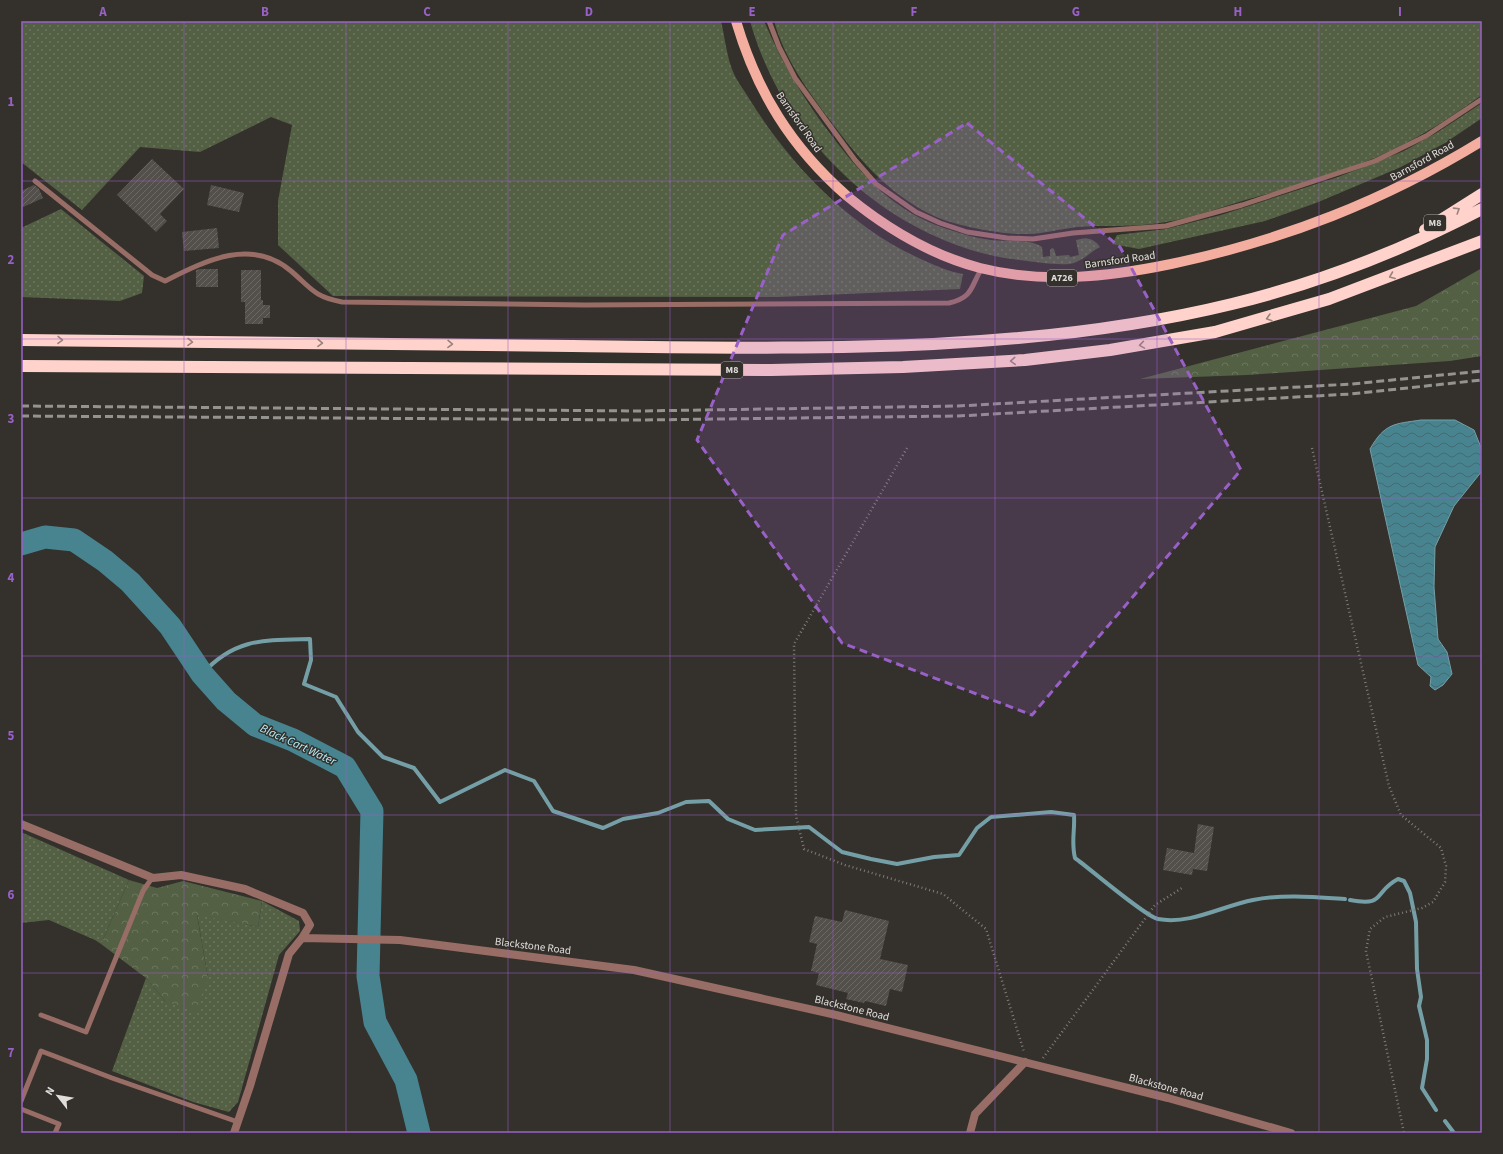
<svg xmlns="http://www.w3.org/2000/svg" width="1503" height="1154" viewBox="0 0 1503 1154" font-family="'Source Sans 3',sans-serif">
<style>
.grass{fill:url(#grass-dots)}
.forest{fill:url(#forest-crowns)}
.water{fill:url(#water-waves);stroke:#759fa6}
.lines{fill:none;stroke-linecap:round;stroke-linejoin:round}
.stream{stroke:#759fa6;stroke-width:4}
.river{stroke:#478490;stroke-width:23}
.building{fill:url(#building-hatch)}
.path{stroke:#7f7c78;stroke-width:2.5;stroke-dasharray:1 3;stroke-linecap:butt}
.lane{stroke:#986d65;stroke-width:5}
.street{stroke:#986d65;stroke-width:8}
.primary{stroke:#f4aea0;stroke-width:10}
.highway{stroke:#ffd3cb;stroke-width:12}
.rail{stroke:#95938f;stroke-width:3;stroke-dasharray:8 4;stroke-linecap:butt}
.oneway{stroke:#9a827c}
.marked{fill:#9961c7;fill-opacity:0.2;stroke:#9961c7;stroke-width:3;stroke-dasharray:8 5;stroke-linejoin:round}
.grid{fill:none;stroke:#9961c7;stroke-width:1;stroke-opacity:0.55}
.labels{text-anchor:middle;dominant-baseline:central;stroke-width:3;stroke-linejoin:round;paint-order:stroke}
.shield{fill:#34302c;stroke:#acaaa6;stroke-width:1}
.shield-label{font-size:10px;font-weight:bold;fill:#e0dedb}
.street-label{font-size:11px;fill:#e0dedb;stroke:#34302c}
.water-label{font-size:12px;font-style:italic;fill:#b8effa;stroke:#34302c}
.neatline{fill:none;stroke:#9961c7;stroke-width:1.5}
.grid-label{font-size:13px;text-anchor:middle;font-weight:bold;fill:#9961c7}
</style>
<defs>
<pattern id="grass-dots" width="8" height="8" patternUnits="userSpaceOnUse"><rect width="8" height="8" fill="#536044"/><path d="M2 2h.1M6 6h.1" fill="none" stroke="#6b765e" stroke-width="1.8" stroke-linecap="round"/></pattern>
<pattern id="forest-crowns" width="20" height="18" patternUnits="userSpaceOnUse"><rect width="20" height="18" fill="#536044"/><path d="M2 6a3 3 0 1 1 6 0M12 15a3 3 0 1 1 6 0" fill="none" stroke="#6b765e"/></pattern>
<pattern id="water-waves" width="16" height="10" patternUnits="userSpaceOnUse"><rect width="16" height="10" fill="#478490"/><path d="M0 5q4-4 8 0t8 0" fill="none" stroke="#456a71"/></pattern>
<pattern id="building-hatch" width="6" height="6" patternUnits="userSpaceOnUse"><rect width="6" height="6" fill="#534f4a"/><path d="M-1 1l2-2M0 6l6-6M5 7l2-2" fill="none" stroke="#6b6864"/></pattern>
</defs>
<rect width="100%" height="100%" fill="#34302c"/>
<path class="grass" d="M21,21H721C725,38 727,59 734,74C738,83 745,91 750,100C791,166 851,228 923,260C937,266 949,272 963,274L960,289L778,297L333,296L278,245V201L292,125L271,117L200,152L140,147L82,210L21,162Z
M750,21H764C782,63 804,100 832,136C863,177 896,213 947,229C962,234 976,238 991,240C1008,242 1028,238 1042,247L1043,257L1050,256V250L1052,248L1054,249L1056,256L1069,255L1070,257L1079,255L1076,240C1086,237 1094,238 1100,247C1092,251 1083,260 1074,263C1062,267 1019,260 1005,258C885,237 782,137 750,21Z
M774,21H1482V95C1458,112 1433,129 1408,142C1356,170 1297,185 1242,201C1213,210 1182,221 1152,224C1127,227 1102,225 1077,227C1060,229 1043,234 1027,234C1004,235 965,227 944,220C894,201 860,161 829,119C807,90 784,57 774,21Z
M1482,103V118L1445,143L1401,167L1316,203L1265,221L1139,249L1112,244L1117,235L1166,229L1221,215L1338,177L1404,151L1438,132Z
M61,209L144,276L142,293L120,301L21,297V228Z
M21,832L129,880L101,944L95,940L49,920L21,923Z
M262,901L299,921L300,931L279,955L238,1102L229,1112L193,1102L112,1071L146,978L165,1001L208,978L197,914L258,927Z"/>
<path class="forest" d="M1482,268V356L1450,361L1247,375L1140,379L1416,306Z
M129,880L157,888L183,881L262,901L258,927L197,915L208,978L197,1013L165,1001L146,978L101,944Z"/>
<path class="water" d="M1421,420H1455L1474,430L1482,450V471L1454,506L1435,547L1434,587L1438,639L1447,652L1452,674L1443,685L1435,690L1430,686L1431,677L1418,665L1370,449C1385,423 1394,424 1421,420Z"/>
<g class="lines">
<path class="stream" d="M202,674C235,638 264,640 310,639L311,660L304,684L336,697L358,732L383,757L414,768L440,802L505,770L534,781L553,811L603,828L623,819L658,813L686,802L709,801L728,819L755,830L809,827L842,852L871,859L897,864L934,857L959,855L977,828L991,817L1051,812L1074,815C1075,831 1071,842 1075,858C1089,868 1146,917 1158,919C1190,925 1222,906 1253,900C1282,894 1315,897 1345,899
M1350,900C1386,907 1373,892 1398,879L1404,881L1410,893L1416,922L1417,969L1421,997L1419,1006L1427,1040V1059L1422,1088L1436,1110
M1445,1121L1454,1133"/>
<path class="river" d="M21,544L45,537L74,540L105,561L130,582L170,626L202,674L226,701L255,725L293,740L345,767L372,811L368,976L375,1022L406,1080L419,1133"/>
</g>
<path class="building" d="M152,159L184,189L160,214L167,221L156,232L117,195Z
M34,185L39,189L43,198L21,208V191Z
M211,185L244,193L239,212L207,205Z
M217,228L219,248L184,251L182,232Z
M201,269H218V287H196V270Z
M241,270H261V300H263V305H270V318H263V324H245V302H241Z
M1198,824L1214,827L1207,871L1193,869L1192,875L1163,870L1167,848L1194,853Z
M845,910L889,921L880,959L908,965L902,992L890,989L886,1006L865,1001L864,1003L846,999L848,993L816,985L819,973L811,971L817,944L809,942L815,916L842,922Z"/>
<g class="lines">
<path class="path" d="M907,448L794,644L796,816L804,849L845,865L943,894L986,929L1024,1052
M1312,448L1389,786L1401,815L1441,848L1446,866L1445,882L1433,902L1422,908L1385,917L1370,929L1366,951L1404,1133
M1043,1058L1155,905L1182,888"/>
<path class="lane" d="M769,21L779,47L795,78L855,160L876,184L916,212L940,223L967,232L1007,238L1033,239L1073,233L1166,226L1242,205L1375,161L1426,136L1482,99
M35,181L152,275L165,281C205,261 251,237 291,271C311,288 314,297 342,302L585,305L949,303C974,297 970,287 982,268
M41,1015L86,1032L143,891L152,878
M21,1101L41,1051L112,1078L238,1122
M21,1109L59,1124L55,1133"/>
<path class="street" d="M21,824L153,878L181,875L245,889L303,913L310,925L302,938
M234,1133L250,1086L289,954L302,938L400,940L634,970L836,1015L1168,1098L1291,1133
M970,1133L975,1114L1025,1062"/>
<path class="primary" d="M736,21C757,92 791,147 847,196C886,228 931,255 980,268C1043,284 1108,277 1171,264C1284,240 1384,201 1482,141"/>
<path class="highway" d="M1425,230L1482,194
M21,340C205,342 388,344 572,346C790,348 1019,356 1232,304C1319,283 1403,250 1482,209
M21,366L771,370L903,367L1025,360L1110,350L1215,332L1329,299L1482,241"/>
<path class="rail" d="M21,406L640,411L958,406L1352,384L1482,371
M21,416L640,420L958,416L1351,394L1482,380"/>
</g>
<defs><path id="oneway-chevron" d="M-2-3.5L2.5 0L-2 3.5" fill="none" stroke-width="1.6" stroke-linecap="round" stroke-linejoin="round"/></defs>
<g class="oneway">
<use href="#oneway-chevron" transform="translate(1457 210) rotate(-32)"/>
<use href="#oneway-chevron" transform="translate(1392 276) rotate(158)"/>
<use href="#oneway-chevron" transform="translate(1269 318) rotate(164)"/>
<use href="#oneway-chevron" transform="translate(60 340) rotate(1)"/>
<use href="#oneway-chevron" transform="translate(190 342) rotate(1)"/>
<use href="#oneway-chevron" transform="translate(320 343) rotate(1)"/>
<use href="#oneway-chevron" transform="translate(450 344) rotate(1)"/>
<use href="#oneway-chevron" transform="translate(1142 345) rotate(171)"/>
<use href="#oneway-chevron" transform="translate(1013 361) rotate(176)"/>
</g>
<path class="marked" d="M967,123L1120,247L1241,470L1032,715L842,643L697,440L783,235Z"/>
<path class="grid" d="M184,21V1133M346,21V1133M508,21V1133M670,21V1133M833,21V1133M995,21V1133M1157,21V1133M1319,21V1133M21,181H1482M21,339H1482M21,498H1482M21,656H1482M21,815H1482M21,973H1482"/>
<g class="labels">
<g class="shield">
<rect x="1424" y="215" width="22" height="16" rx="3"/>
<rect x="1047" y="270" width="30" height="16" rx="3"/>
<rect x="721" y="362" width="22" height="16" rx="3"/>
</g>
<g class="shield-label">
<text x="1435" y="223">M8</text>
<text x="1062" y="278">A726</text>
<text x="732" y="370">M8</text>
</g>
<g class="street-label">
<text transform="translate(799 122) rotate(55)">Barnsford Road</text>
<text transform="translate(1422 161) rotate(-29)">Barnsford Road</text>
<text transform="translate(1120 260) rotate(-8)">Barnsford Road</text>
<text transform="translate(533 946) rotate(7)">Blackstone Road</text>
<text transform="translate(852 1008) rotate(14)">Blackstone Road</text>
<text transform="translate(1166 1087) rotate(15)">Blackstone Road</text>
</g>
<g class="water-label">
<text transform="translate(298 745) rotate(25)">Black Cart Water</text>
</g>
</g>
<rect width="1503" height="1154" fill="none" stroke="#34302c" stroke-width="44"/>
<g transform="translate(58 1096) rotate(301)" stroke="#34302c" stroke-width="3" paint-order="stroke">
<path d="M0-3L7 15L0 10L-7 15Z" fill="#e0dedb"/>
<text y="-6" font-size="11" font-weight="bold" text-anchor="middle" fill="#e0dedb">N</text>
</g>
<rect x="22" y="22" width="1459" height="1110" class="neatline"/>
<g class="grid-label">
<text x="103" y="16">A</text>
<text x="265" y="16">B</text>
<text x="427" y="16">C</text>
<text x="589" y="16">D</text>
<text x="752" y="16">E</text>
<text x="914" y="16">F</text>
<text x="1076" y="16">G</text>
<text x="1238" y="16">H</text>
<text x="1400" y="16">I</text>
<text x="11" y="106">1</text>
<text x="11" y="264">2</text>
<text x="11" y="423">3</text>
<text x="11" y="582">4</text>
<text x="11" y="740">5</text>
<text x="11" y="899">6</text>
<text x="11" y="1057">7</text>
</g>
</svg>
